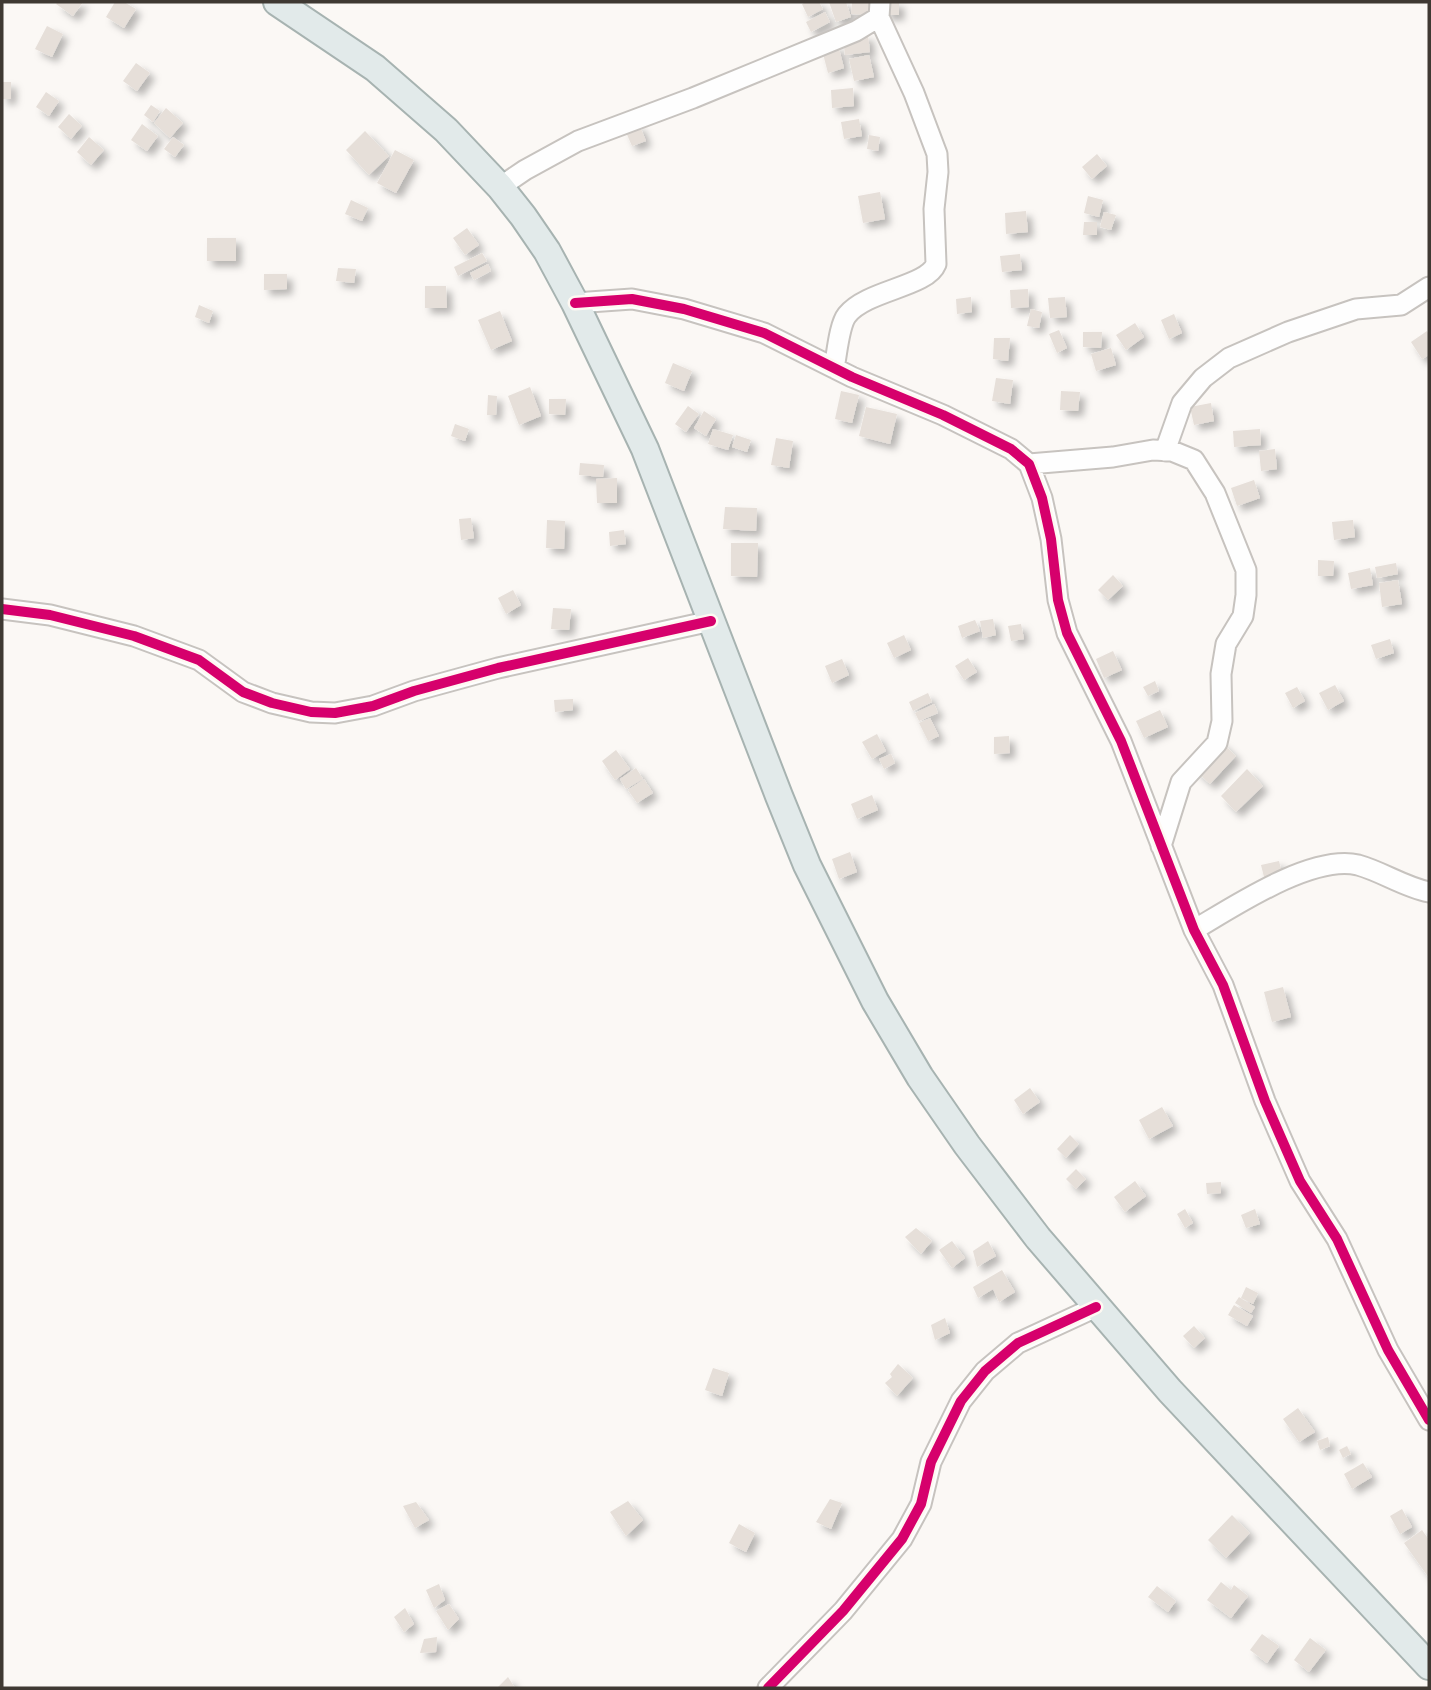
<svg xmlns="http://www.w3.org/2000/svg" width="1431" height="1690" viewBox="0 0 1431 1690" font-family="'Sofia Sans Condensed',sans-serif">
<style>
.building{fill:#e6dfd9;filter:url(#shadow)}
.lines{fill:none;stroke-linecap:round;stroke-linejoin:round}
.minor-casing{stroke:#c7c3bf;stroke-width:23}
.major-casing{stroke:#a7b3b1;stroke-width:30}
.minor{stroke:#fefefe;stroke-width:19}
.major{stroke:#e2eaea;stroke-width:26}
.cycleway-casing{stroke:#fef8f2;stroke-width:15}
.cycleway{stroke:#d6006c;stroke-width:10}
</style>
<defs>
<filter id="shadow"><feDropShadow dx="5.5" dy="5.5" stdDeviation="3.5" flood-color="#0004"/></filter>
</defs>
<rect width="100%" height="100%" fill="#fbf8f5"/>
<path class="building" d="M58,2H83L73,16L56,4Z
M115,2H124L136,9L124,28L106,17Z
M806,2H819L823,9L808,17L802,4Z
M829,2H846L851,17L836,22Z
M852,2H873L872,15L851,14Z
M885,2H899V15H885Z
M825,12L830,22L811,32L806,22Z
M47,26L63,34L52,57L35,49Z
M868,35L870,52L845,55L843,38Z
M838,45L844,68L828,73L822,50Z
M869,55L874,77L854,81L849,59Z
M136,63L150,73L137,91L123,81Z
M2,82H11V99H2Z
M853,88L854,106L832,108L831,90Z
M46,92L59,101L49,116L36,107Z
M151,105L160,111L153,122L144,115Z
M166,108L183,123L170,138L154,123Z
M69,114L82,126L71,139L58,127Z
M859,119L862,136L844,139L841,122Z
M142,124L158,136L147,151L131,140Z
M639,124L646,141L632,146L625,130Z
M365,131L389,156L369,175L346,150Z
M869,135L880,137L878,151L867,149Z
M89,137L104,150L91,165L77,152Z
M173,137L184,145L175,157L164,149Z
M395,150L414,160L396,193L377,183Z
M1097,154L1107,166L1092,179L1082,167Z
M880,192L885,219L863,223L858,196Z
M1088,196L1103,200L1099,217L1084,213Z
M351,200L368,208L362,221L345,214Z
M1026,211L1028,232L1006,234L1005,213Z
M1104,212L1116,215L1111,230L1100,227Z
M1084,222H1097V235H1083Z
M467,228L479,245L465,255L453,238Z
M207,238H236V261H207Z
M482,253L487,261L458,276L454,267Z
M1020,254L1022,270L1002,272L1000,256Z
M488,264L491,271L474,280L470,273Z
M338,268L356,269L354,283L336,281Z
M264,274H287V289L264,290Z
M425,286H446L447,308H425Z
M1028,289L1029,307L1011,308L1010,290Z
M971,297L972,312L957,314L956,299Z
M1065,297L1067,317L1050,318L1048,298Z
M199,305L213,311L209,323L195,317Z
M1031,309L1042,312L1039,328L1027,326Z
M500,311L512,341L491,350L478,320Z
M1174,314L1182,333L1169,339L1161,320Z
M1135,323L1144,337L1126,350L1116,335Z
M1059,330L1067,348L1057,353L1049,334Z
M1427,331L1429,335V355L1422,359L1411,342Z
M1083,332H1102L1101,348L1083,347Z
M994,338H1010L1008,361L993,359Z
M1111,348L1116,365L1096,371L1091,354Z
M673,363L692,371L684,391L665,383Z
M996,378L1013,380L1010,404L992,401Z
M530,387L541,416L519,425L508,396Z
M841,391L859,395L852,423L835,419Z
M1061,391L1080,392L1078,411L1060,410Z
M488,395L497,396L496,415H487Z
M549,399H566L565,415L549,414Z
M1211,403L1214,421L1194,425L1190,407Z
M688,406L699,414L686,432L675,424Z
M866,407L897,414L890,444L859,436Z
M704,411L716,419L706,436L694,428Z
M455,424L469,429L465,441L451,436Z
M713,429L733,435L728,450L708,444Z
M1260,429L1261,445L1234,447L1233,431Z
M736,435L751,440L747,452L732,447Z
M776,438L793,441L789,468L771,465Z
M1275,449L1277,469L1261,471L1259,451Z
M580,463L604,465L603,477L579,475Z
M617,478V503H597L596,479Z
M1254,480L1260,498L1237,506L1231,488Z
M725,507L757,508L756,531L723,529Z
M471,518L474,538L461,540L459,519Z
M547,520L565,521L564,549L546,548Z
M1353,520L1355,537L1334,540L1332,522Z
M624,530L626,544L610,546L609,532Z
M731,543H758L757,577L731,576Z
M1318,560L1334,561L1333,576H1318Z
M1396,563L1398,574L1377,578L1375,567Z
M1370,568L1373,585L1351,589L1348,573Z
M1113,575L1123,586L1108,600L1098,590Z
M1398,580L1402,604L1382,607L1379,583Z
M513,590L521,605L506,614L498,598Z
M553,608L571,609L569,630L551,629Z
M993,619L996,635L983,638L980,621Z
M975,620L980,631L962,638L958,626Z
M1021,624L1024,639L1011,641L1008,626Z
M904,635L911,650L894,658L887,643Z
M1390,639L1394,653L1376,659L1371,645Z
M1113,651L1122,670L1104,678L1096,659Z
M968,658L977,672L964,680L955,666Z
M842,659L849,675L832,683L825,666Z
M1155,681L1159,691L1148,696L1143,687Z
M1335,685L1344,701L1328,710L1319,693Z
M1297,687L1305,701L1293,708L1285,693Z
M928,693L932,702L913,711L909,702Z
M573,699V710L555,712L554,700Z
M934,704L938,713L919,721L915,713Z
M1160,710L1168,727L1144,738L1136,721Z
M930,718L939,736L928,741L919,723Z
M877,734L886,751L872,759L862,742Z
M1009,736L1010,753L994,754V737Z
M1220,741L1236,756L1210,784L1194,769Z
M616,750L630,769L615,780L602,761Z
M891,754L895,763L884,769L879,759Z
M636,768L643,779L626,789L620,779Z
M1247,769L1263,786L1236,812L1221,796Z
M644,779L653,793L637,803L628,790Z
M872,795L878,810L857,819L851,804Z
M850,852L857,872L839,879L832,859Z
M1279,861L1282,873L1264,877L1261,865Z
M1283,987L1291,1017L1272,1022L1264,992Z
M1030,1088L1040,1102L1023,1114L1014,1100Z
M1162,1107L1173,1126L1149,1139L1139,1120Z
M1070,1135L1079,1144L1066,1158L1057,1149Z
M1076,1169L1086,1179L1076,1189L1066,1179Z
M1135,1181L1146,1196L1125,1212L1114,1197Z
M1221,1182V1193L1207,1194L1206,1183Z
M1185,1209L1193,1223L1185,1228L1177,1214Z
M1255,1209L1260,1224L1246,1228L1241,1215Z
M916,1228L932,1241L921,1254L905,1237Z
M952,1241L965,1258L952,1268L939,1250Z
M988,1241L996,1256L977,1267L973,1251Z
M1002,1270L1015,1292L999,1302L993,1289L978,1298L973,1287Z
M1246,1287L1258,1293L1253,1304L1241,1298Z
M1239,1297L1255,1307L1251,1313L1235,1303Z
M1234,1305L1253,1316L1247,1326L1228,1315Z
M945,1318L950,1333L935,1340L931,1325Z
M1194,1326L1205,1338L1194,1348L1183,1336Z
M898,1364L913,1378L897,1396L885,1383L892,1377L890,1374Z
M713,1368L729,1373L722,1396L705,1390Z
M1298,1408L1315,1432L1299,1442L1283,1419Z
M1328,1437L1330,1446L1320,1450L1317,1441Z
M1347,1446L1351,1454L1343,1458L1339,1450Z
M1363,1463L1372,1477L1352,1489L1344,1474Z
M830,1499L842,1503L831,1529L816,1522Z
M628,1501L643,1520L626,1536L610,1512Z
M416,1502L429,1520L415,1528L403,1506Z
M1402,1509L1412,1527L1400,1534L1390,1516Z
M1232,1515L1250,1533L1226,1558L1208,1540Z
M739,1524L755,1533L746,1552L729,1543Z
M1422,1530L1429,1540V1578L1404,1543Z
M1221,1582L1231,1590L1234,1585L1248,1596L1231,1618L1207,1600Z
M439,1584L445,1600L434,1608L426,1590Z
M1157,1586L1176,1601L1168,1612L1148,1597Z
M449,1604L459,1619L448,1630L436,1611Z
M405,1608L414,1624L404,1632L394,1617Z
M1262,1634L1279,1646L1267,1663L1250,1650Z
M437,1637L436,1652L420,1653L424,1639Z
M1310,1638L1326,1650L1309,1672L1294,1660Z
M508,1677L515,1688H497Z"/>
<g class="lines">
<defs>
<path id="minor" d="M500,187L525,170L578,141L693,98L856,31L879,17
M575,303L632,299L684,309L764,333L852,377L943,415L1011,449L1029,464L1042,498L1051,539L1058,600L1067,633L1121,741L1194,930L1223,985L1265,1101L1300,1181L1337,1239L1388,1350L1429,1420
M834,368C837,354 839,325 847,315C867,290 927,287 936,264L934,209L938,172L937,154L914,93L879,17L880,2
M1165,451L1182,403L1203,378L1229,358L1288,332L1356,309L1401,305L1429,287
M1029,464L1113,457L1153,450L1172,451L1194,460L1215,493L1246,570V595L1243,616L1226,644L1221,674L1222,721L1217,743L1181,782L1161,846
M2,609L50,615L134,636L199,660L243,692L272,703L311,712L335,713L373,706L414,691L498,668L711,621
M1194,930C1233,907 1312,854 1358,865C1383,872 1404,887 1429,892
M768,1688L843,1611L902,1539L921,1504L931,1462L961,1401L985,1371L1018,1343L1096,1307"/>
<path id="major" d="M277,2L375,68L446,130L500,187L523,216L547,251L575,303L645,449L779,796L807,865L875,1001L920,1077L967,1145L1038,1238L1170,1391L1429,1666"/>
</defs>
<use href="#minor" class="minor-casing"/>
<use href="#major" class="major-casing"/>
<use href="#minor" class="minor"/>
<use href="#major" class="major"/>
<defs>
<path id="cycleway" d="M575,303L632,299L684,309L764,333L852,377L943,415L1011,449L1029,464L1042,498L1051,539L1058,600L1067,633L1121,741L1194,930L1223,985L1265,1101L1300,1181L1337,1239L1388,1350L1429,1420
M2,609L50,615L134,636L199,660L243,692L272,703L311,712L335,713L373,706L414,691L498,668L711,621
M768,1688L843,1611L902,1539L921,1504L931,1462L961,1401L985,1371L1018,1343L1096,1307"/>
</defs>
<use href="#cycleway" class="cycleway-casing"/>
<use href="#cycleway" class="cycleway"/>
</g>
<rect width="1431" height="1690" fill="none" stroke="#3f3933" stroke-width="7"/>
</svg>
